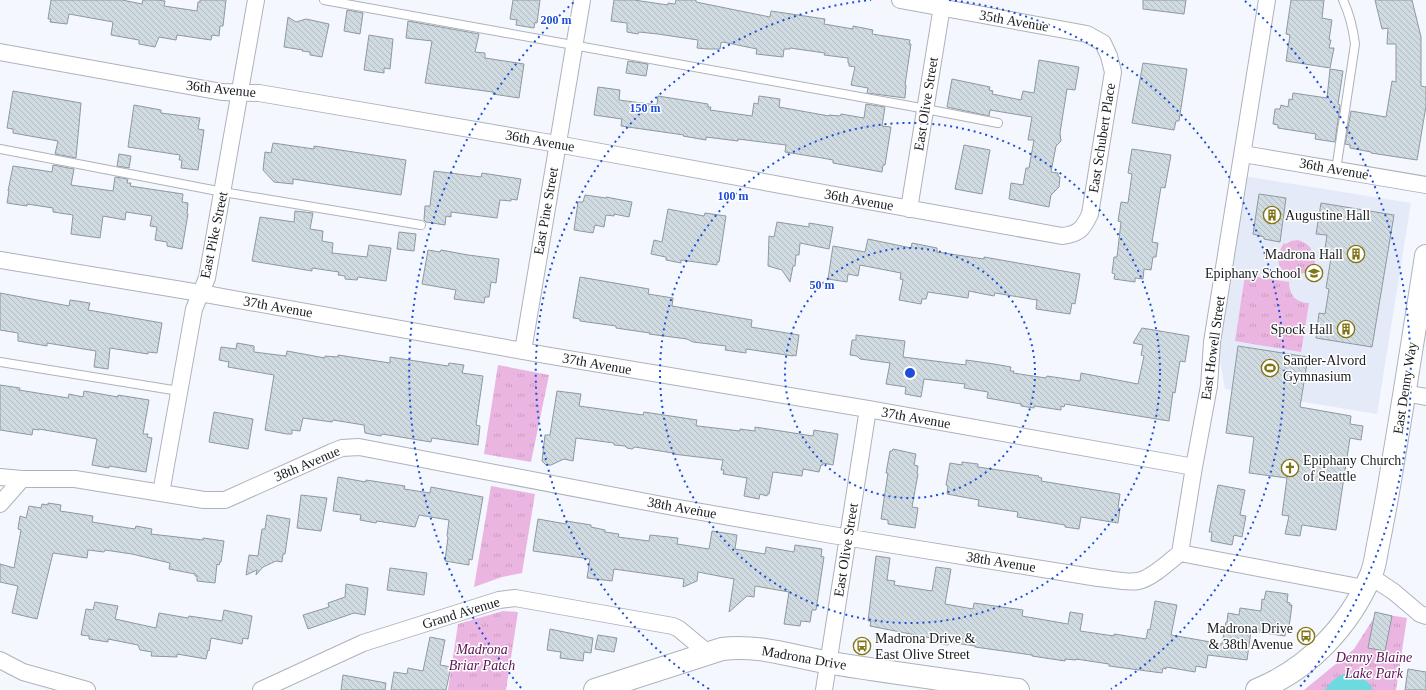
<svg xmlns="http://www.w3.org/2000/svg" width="1426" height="690" viewBox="0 0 1426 690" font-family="Georgia,serif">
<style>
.built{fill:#e4eaf8}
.grass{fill:url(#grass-tufts)}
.water{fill:#6ddae0}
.building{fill:url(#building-back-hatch);stroke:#8e999f}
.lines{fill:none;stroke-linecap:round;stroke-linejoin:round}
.lane-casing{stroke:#aeb2bc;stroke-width:10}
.street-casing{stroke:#aeb2bc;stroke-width:18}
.secondary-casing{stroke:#aeb2bc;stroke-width:24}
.lane{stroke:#fff;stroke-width:8}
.street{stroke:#fff;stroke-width:16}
.secondary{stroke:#fff;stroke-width:22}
.ring{fill:none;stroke:#1d4ed8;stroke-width:2;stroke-dasharray:2 4}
.labels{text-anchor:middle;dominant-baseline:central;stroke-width:3;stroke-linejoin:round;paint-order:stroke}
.street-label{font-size:14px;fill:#191b1e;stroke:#fff}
.poi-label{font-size:14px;fill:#191b1e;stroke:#fff;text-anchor:start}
.park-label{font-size:14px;font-style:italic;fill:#5a1153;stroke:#fff}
.centre{fill:#1d4ed8;stroke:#fff;stroke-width:2}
.ring-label{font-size:12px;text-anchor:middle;font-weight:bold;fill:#1d4ed8;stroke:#fff;stroke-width:3;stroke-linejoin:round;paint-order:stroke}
</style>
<defs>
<pattern id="grass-tufts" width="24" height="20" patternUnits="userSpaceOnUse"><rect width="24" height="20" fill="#ebb5e2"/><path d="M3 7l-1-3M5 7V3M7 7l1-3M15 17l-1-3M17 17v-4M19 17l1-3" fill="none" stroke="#c99bc1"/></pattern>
<pattern id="building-back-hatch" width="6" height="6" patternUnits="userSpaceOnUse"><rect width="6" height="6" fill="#d0dbe1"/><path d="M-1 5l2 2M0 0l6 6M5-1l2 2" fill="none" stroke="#b2bbc1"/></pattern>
</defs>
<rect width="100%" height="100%" fill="#f4f7fe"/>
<path class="built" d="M1244,176L1411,203L1377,414L1225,389L1217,343Z"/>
<path class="grass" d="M1298,240C1308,243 1312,248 1314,258H1316L1314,266L1309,271C1307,272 1297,275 1294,276C1291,276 1288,274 1285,272C1275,264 1277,253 1284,243L1286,244L1291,241Z
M1245,275L1289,282C1289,295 1296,303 1309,303L1301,352L1235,341Z
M498,365L549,375L531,462L484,454Z
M491,486L535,494L522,573L502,577L474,587Z
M503,611L518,612L506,690H448L458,624Z
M1377,613L1407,618L1396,690H1304L1354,649Z"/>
<path class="water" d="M1344,674C1357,674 1367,678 1373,690H1325C1330,682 1335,678 1344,674Z"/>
<path class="building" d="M51,0H122L142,4L143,0H157L165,1L164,6L197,11L198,2H200V0H226L223,26H220L219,36L212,35L211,40L177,35L176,40L159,37L155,47L139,44V40L111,35L113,22L69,14L67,24L50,22L51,19H48Z
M513,0H540L537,23L535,22L534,28L516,25L517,20L510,19Z
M614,0H634L668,5V3L675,4L676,0H696V2L770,17L771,11L825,19L824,24L853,29V26L873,30L872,34L910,40L909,44H911L905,85H906L905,98L867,93L868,88L851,85L855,67L849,66V63H848V58L824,55L825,53L790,48V49H784L783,57L756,54L757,49L723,42L721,43L720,49H707L697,48L698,40L658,34L639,32L638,34L627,32V23L611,21Z
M1143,0H1186L1184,14L1143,9Z
M1291,0H1324L1322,18L1332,20L1329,40H1331L1329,48H1334L1330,68L1286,61L1290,35L1286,34Z
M1375,0H1412L1421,37V86L1426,87V106L1417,160L1371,153V152L1350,148V145L1345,144L1351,111L1386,117L1392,81L1396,82V44H1387L1388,28L1382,29Z
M347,10L363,13L360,34L344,31Z
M288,17L296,22L306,19L329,24L322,57L310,55V52L302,51L303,50L284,47Z
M408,21L479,34L475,52L485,53V58L524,64L519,98L493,94V92L425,83L432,41L406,38Z
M369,35L393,39L390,69L384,68V73L364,70Z
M1039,60L1079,67L1075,90L1067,89L1060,133L1061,141L1056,146L1051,172L1058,173V176L1060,177L1059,187L1051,195L1049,207L1009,199L1011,183L1023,185L1026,168H1029L1034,140H1028L1032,117L990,110L989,116L947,107L952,79L990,87L989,90L993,91L992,94L1021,100L1023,91L1034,93Z
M628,61L648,64L646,76L626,73Z
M1143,63L1187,69L1179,121H1176L1174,130L1132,123Z
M1330,69L1343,71L1338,104L1340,105L1335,142L1315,139L1316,134L1278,128V125L1273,124L1275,109H1280L1281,105L1288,107L1289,99L1292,100L1293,93L1327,98Z
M598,87L620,90L619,100L657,105L658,96L708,104V107H711L710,110L752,116L754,103L758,104L759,96L780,99L779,107L829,116V115L840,116L841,114L864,118L866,104L885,107L882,126L891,127L885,165H883L882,172L833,163V160L822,158L785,152L786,145L738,139V141L706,137V140L683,136L684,135L621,126L622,119L594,115Z
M13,91L81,103L76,158L55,154L58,141L13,133V129L7,128Z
M134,105L161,110V113L200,118L198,129L204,130L198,170L181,168L182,160H179L180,155L128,147Z
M273,143L314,149V146L406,160L401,195L293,179V184L274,182L263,170L265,152L271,153Z
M964,145L990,150L982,194L955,189Z
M1132,149L1171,155L1165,188L1161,187L1152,242L1158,243L1156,257H1153L1151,270L1144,269L1143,279L1135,278V282L1114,279L1115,274L1112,273L1114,257H1117L1121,222L1118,221L1121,202L1128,203L1132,174L1128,173Z
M119,154L131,156L129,168L117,166Z
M53,165L74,169L71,185L113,191L115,177L128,179L127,183H131L130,186L183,194L182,202L188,203L187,214H188L182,249L167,246V242L155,240L157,227L150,226L152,216L126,212L125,220L103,216L100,238L71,234L73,215L53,212V208L27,204V206L7,203L9,191H8L13,166L52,172Z
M434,171L481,177L482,173L521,179L517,200L511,199V201L500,200L497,218L451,212V217L446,216L445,225L426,222L424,220L425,206H430Z
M1259,194L1286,198L1280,242L1264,239V237L1253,234Z
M585,195L606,198V197L632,202L629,217L614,214V216L606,215L604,227L595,225L593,233L574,230L578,202H583Z
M1321,203L1394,215L1372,347L1316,338L1319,313L1325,314L1329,289L1326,288L1331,258L1324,256L1327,235L1316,234Z
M668,209L704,216L705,213L726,216L719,262H717V265L681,260V263L666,260V257L651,254L654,240L662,242Z
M295,211L313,213L310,229L323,231L322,241L333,243L332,253L367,257L369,245L391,248L386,281L358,277L357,280L345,279V276L338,275L339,272L312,268V271L252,261L260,217L294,222Z
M777,222L809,227V223L833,227L829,249L800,243L799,255H796L795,266H793L790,282L782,270L768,266L769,236L774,237Z
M399,232L416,234L414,251L397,249Z
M868,239L911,248L912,243L937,248V252L984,259V257L1080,274L1075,304L1072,303L1070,314L1036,309L1037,300L995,293L994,296L969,291L968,298L928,292L926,299H922L921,304L899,300L903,280L900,279L901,273L860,265L858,276L848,274L847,282L828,279L833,246L865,252Z
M428,250L440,252L441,250L468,255L499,259L496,283L491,282L489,297H485L484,303L454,299L456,290L422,284Z
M580,277L649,289L648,294L673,298L672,306L752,320L751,327L799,335L796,356L793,355V356L746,349V353L725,350L726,346L693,342L687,339L649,334L650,333L616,328V326L580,321V319L573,318Z
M0,293L69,306L70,300L90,303L88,310L162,323L157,353L148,352V354L110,348L108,369L94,367L96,351L47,343V346L18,341V333L0,330Z
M1142,328L1189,336L1185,362L1180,361L1175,393L1173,392L1169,421L1065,404L1064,407L1061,406V410L1034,406V408L1021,406V404L987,398L988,392L964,388L965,384L924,379L921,397L905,394L906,387L886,384L890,363L860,359L857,356L850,355L852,340H856V335L905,341L903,357L966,365V360L994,364L1011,367L1010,371H1014L1013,373L1046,378L1047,376L1080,381L1081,373L1138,384L1144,356L1141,355L1143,345L1133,343Z
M237,343L254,346V352L286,356L287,351L325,358V356L338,357V355L390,363V357L448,366L449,363L464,365L462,373L483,376L476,425L480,426L478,445L432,438L431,442L382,434L381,436L365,433L364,425L333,420L332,422L303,418L300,431L292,430V434H287L265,430L274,375L228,367L229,362L219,360L221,347L236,349Z
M1238,346L1308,357L1300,407L1351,416L1350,424L1363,426L1361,440L1350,438L1336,530L1302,525L1300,536L1285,534L1289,516L1282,515L1287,478L1249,473L1254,437L1226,433Z
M0,385L20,388L19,390L68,398L69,394L83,397L84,391L118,397V395L149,400L143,434H148L147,437L152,438L146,472L109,466V468L92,465L97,439L39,429V430L33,429L32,435L0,430Z
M557,391L581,394L579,406L643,415L644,412L697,420L696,425L698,426L740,431V429L755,431V427L813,436L814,430L838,434L833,465L823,463V465H821L819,472L803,469L802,476L773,472L769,494H767V496L760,494L759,499L744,496L747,478L723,474L724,470H721L723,460L673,454V453L635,447L632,449L627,448L625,446L614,445V443L576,438L573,461L564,459L551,465H546L542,461L545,435H550Z
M214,412L253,419L248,449L209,442Z
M893,449L916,454L914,465L918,466L917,474H918L912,507L918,508L915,528L888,524V520L881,519L888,473H886L890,451H892Z
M962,462L978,464V467L1039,476L1038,477L1042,478L1041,481L1120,494L1118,508H1120L1118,523L1081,517L1079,529L1065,527V525L1017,517L1018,512L978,506L979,500L947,494L948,486L946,485L950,463L962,465Z
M338,477L366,482V480L405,486L404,489L430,493L431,487L483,497L472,560L469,559V565L445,561L448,537L447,536L449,520L419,515L415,527L377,521L376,523L360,520L361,515L333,511Z
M1218,485L1245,490L1240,515L1246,516L1242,537L1234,535L1232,545L1211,541L1212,532H1209Z
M301,495L327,498L321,531L297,528Z
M48,503L61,505L60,511L93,516L92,522L135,529L136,526L152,529L151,534L203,540V538L224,541L221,562H220L219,565L217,564L215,583L197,581V576H195V574L169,569L170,563L132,554L105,550L104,552L88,550L87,558L53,553L37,619L12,613L18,586L0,582V564L14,568L21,530L18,529L20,516L26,518L29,506L41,508L42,504L48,505Z
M267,515L290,519L285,554H283L282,562L276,561L263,567L256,575L257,570L246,575L249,555L258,556L262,529H265Z
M538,519L566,524V521L591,525V527L605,530V532L619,534L618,537L649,541L650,535L678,538L677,544L709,549L712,531L737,535L735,549L765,554L766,547L794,552L795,545L822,549L821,556L824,557L816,610H812L810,622L801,621L800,626L784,624L789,592L755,586L754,597L747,596L729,612L734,579L698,572L697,581L683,587L684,579L614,569L612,581L587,578L590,559L533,551Z
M876,556L890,558L887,580L895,581L894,585L932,591L936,567L951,569L945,604L973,609L974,603L1023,610L1022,616L1068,624L1070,612L1083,614L1080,631L1114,636V634L1146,639L1148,629L1150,630L1155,601L1177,605L1171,635L1222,644L1226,622H1227L1228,613L1239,615L1240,608L1261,611L1262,599L1264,600L1266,591L1288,594L1287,602L1290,603V605H1292L1289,627L1286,626L1285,636L1251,631L1247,660L1208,655L1206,668L1196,666L1195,672L1166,667V669L1163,668L1162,673L1109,666V664L1076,659V660L1065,659V661L1032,656V655L975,647V646L949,642L948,645L931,642V638L870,626L871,621H868Z
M390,568L427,573L424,595L387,590Z
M346,584L368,588L365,615L354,613L308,629L303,615L329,607L328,603L345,597Z
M95,602L118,606L115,619L156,628L159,613L188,618L189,616L222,621L224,610L252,616L248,639L243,638L242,644L211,638L209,651L208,650L206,659L177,654V657L151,656L152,652L140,650L138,645L108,639V642L89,639V636L81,635L86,609L93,610Z
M1375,612L1392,616L1385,651L1368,648Z
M550,629L593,638L591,653L584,652L583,661L560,658L561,652L547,650Z
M598,635L617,638L614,652L595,649Z
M430,637L445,640L440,665L451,667L446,690H391L394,672L407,674L408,668L423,671Z
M1408,669L1426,672V690H1405Z
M343,675L386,683L385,690H341Z"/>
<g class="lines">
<defs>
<path id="lane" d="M324,0L910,106L998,123
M0,149L223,192L421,225
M1336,170L1355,44C1353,28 1350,15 1343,0
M0,362L179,391"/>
<path id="street" d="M0,52L222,92L259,93L557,144L895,206L1062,236C1079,234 1083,229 1090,214L1113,72L1109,56L1103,43L1087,34L900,0
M1243,154L1426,185
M909,209L943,0
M0,260L200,293L545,355L868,409L1194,467
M523,351L582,0
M1404,393L1426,397
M0,477L22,479H75L204,500H225L332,452L342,448L359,447L673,507L832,535L1098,578C1111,579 1126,583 1138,581C1151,579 1170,561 1180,553L1364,588
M161,493L194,309L207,278L256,0
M0,504L22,479
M1180,553L1194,467L1209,386L1212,342L1267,0
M1370,576L1394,592L1420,614L1426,616
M0,660L23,672L87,690
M261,690L363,643L499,600L515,598L673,626L679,629L709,654
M824,690L868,409"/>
<path id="secondary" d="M595,690L722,649C758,644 795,657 831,663C893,673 955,681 1018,690
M1257,690C1309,669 1349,626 1371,575C1375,566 1376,555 1378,545C1383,520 1388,494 1392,468C1404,398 1415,327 1426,256"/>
</defs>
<use href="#lane" class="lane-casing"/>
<use href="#street" class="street-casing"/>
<use href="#secondary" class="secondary-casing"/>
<use href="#lane" class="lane"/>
<use href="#street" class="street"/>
<use href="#secondary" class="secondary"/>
</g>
<g class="ring">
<circle cx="910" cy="373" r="125"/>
<circle cx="910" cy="373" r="250"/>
<path d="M709 689A375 375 0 0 1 871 0M949 0A375 375 0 0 1 1111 689"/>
<path d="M521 688A500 500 0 0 1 575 1M1245 1A500 500 0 0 1 1299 688"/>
</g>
<defs>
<symbol id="building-ring" viewBox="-11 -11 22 22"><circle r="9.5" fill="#fff" stroke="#817517" stroke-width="1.5"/><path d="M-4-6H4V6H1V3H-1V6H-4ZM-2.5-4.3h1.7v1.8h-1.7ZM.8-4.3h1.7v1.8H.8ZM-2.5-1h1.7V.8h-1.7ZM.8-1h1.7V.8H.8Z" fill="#817517"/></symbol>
<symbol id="school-ring" viewBox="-11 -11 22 22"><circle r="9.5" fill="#fff" stroke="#817517" stroke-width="1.5"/><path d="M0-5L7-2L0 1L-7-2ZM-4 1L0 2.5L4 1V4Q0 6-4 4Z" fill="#817517"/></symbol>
<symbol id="stadium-ring" viewBox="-11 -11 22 22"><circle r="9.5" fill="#fff" stroke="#817517" stroke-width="1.5"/><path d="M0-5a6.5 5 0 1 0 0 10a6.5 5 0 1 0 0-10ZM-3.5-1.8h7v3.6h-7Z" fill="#817517"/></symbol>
<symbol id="church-ring" viewBox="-11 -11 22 22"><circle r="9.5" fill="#fff" stroke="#817517" stroke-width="1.5"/><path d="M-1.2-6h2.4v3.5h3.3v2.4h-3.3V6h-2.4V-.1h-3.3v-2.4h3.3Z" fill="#817517"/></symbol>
<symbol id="bus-ring" viewBox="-11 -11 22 22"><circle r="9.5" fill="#fff" stroke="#817517" stroke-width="1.5"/><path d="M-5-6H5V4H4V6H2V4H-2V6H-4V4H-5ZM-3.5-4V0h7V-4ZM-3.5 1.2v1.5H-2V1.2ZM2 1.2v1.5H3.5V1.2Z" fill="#817517"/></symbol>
</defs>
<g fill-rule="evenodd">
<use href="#building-ring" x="1262" y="205" width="20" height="20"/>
<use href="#building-ring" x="1346" y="244" width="20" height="20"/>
<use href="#school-ring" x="1304" y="263" width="20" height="20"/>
<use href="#building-ring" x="1336" y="319" width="20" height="20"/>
<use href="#stadium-ring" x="1260" y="358" width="20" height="20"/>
<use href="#church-ring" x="1280" y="458" width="20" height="20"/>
<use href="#bus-ring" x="1296" y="626" width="20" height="20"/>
<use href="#bus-ring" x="852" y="636" width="20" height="20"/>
</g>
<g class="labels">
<g class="street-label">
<text transform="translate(1014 21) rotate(10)">35th Avenue</text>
<text transform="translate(221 89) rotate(6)">36th Avenue</text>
<text transform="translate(926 104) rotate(-81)">East Olive Street</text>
<text transform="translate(1102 138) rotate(-81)">East Schubert Place</text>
<text transform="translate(540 141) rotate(10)">36th Avenue</text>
<text transform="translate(1334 169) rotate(10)">36th Avenue</text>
<text transform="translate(859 200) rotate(10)">36th Avenue</text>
<text transform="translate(546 211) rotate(-80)">East Pine Street</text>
<text transform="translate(214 235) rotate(-78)">East Pike Street</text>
<text transform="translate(278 307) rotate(10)">37th Avenue</text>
<text transform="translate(1213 348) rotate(-82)">East Howell Street</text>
<text transform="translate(597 364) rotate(10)">37th Avenue</text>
<text transform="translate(1405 388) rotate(-81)">East Denny Way</text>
<text transform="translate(916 418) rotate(10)">37th Avenue</text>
<text transform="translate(307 464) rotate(-23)">38th Avenue</text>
<text transform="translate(682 508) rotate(10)">38th Avenue</text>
<text transform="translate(846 550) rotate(-81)">East Olive Street</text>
<text transform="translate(1001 562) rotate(9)">38th Avenue</text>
<text transform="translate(461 613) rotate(-17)">Grand Avenue</text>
<text transform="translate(804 658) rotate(10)">Madrona Drive</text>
</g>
<g class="poi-label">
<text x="1285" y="215">Augustine Hall</text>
<text x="1343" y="254" text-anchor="end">Madrona Hall</text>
<text x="1301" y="273" text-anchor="end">Epiphany School</text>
<text x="1333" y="329" text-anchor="end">Spock Hall</text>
<text x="1283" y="360">Sander-Alvord<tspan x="1283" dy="16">Gymnasium</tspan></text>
<text x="1303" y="460">Epiphany Church<tspan x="1303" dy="16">of Seattle</tspan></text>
<text x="1293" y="628" text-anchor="end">Madrona Drive<tspan x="1293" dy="16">&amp; 38th Avenue</tspan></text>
<text x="875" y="638">Madrona Drive &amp;<tspan x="875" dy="16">East Olive Street</tspan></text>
</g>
<g class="park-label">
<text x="482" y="649">Madrona<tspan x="482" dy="16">Briar Patch</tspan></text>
<text x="1374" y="657">Denny Blaine<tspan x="1374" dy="16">Lake Park</tspan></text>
</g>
</g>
<circle cx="910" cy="373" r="6" class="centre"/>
<g class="ring-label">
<text x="556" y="24">200 m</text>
<text x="645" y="112">150 m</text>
<text x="733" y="200">100 m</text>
<text x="822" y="289">50 m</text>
</g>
</svg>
